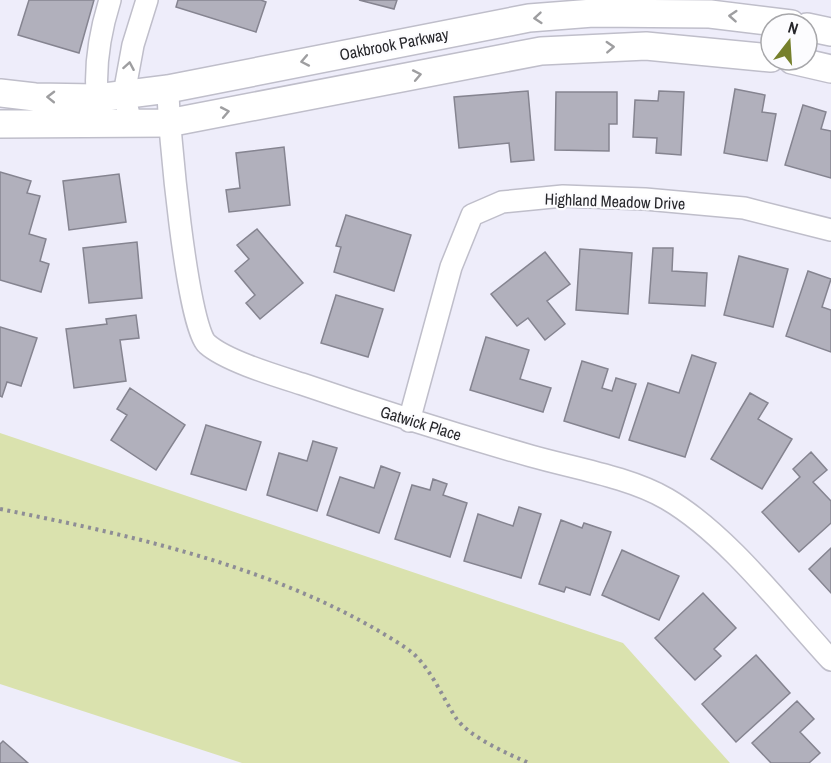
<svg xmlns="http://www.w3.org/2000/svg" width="831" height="763" viewBox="0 0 831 763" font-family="'Archivo Narrow',sans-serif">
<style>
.green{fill:#dae2ae}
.building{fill:#b1b0bc;stroke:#858490;stroke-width:1.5}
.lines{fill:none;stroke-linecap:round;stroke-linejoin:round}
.minor-casing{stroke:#bfbeca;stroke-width:24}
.tertiary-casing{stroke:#bfbeca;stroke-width:30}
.path{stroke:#8e8d96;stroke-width:4;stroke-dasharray:3 4.5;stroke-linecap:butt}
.minor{stroke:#fff;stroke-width:21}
.tertiary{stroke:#fff;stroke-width:27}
.oneway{stroke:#9e9ea0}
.labels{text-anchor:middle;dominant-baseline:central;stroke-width:4.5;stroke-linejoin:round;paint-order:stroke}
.street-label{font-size:16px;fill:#27272b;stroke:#fcfcfe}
</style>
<rect width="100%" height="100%" fill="#eeedfa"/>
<path class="green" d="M0,433L623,643L730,763H242L0,684Z"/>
<path class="building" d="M29,0H94L79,53L18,35Z
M178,0H261L266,2L256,32L176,7Z
M359,0H397L394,9Z
M735,89L765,95L762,112L776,114L767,161L724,153Z
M528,91L534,160L511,162L509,143L459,148L454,97Z
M659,91L684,92L681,155L656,153L657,138L633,137L635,100L658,101Z
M556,92H617V124H609V151L555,150Z
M803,105L826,112L821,129L831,131V178L785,165Z
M284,147L290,205L229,212L226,190L240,188L236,153Z
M0,172L31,181L27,193L40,196L29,234L46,239L40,261L49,264L41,292L0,280Z
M119,174L126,222L69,230L63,181Z
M346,215L411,235L394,291L334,272L341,247L336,246Z
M257,229L303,283L260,319L246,303L255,295L235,271L249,259L237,245Z
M137,242L142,298L89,303L83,248Z
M653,248H673L672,271L707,273L705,306L649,303Z
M580,249L632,253L628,314L576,310Z
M545,252L570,284L547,301L565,324L545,340L528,318L517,326L491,294Z
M739,256L788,269L773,327L724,315Z
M808,271L831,279L822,307L831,310V352L786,336Z
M336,295L383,309L368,357L321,343Z
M136,315L139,338L120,340L126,381L74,388L66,329L107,324L106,319Z
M0,327L37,338L21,386L7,382L2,397L0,396Z
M486,337L529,350L520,379L551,388L543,412L470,390Z
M692,355L716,363L685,457L629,440L648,383L679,393Z
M582,361L608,369L602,388L612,391L616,378L636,384L619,438L564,421Z
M130,388L185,425L156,470L111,440L127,415L117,409Z
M750,393L768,403L758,419L792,439L762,489L711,459Z
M206,425L261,442L246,490L191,474Z
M313,441L337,448L317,511L267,495L279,453L307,461Z
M811,452L827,470L813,482L831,501V523L799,552L762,512L800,477L793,469Z
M381,466L400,473L379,533L327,515L340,477L374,488Z
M433,479L447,484L443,495L467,503L450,557L395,539L412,485L430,490Z
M519,507L541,514L521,578L464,561L478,514L513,526Z
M561,520L582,528L584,523L611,532L590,595L566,587L564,592L539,584Z
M831,548V593L809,569Z
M622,550L679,576L659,620L602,595Z
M703,593L736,628L714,649L721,656L695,680L655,638Z
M756,655L790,693L736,742L702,704Z
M797,701L814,719L800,732L820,753L809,763H771L752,743Z
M3,741L28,763H0V744Z"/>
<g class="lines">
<defs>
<path id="minor" d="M168,89C168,124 187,328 207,344C226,361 277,376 302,384C378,410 454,434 531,456C573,468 629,477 667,499C727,534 783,608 831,660
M99,112C93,75 99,35 110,0
M131,123L124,94L133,45L147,0
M409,421L451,267L472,215L502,202L563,196L645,199L744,208L831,230"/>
<path id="tertiary" d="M807,27L831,32
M792,60L831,69
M0,93L35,97L97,98L168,89L529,18L593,13L710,14L791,24
M0,124L168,123L541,51L646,46L771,58"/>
</defs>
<use href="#minor" class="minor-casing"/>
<use href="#tertiary" class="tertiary-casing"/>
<path class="path" d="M0,509C136,536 289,570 406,648C429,663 442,697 456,718C469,737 508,754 529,763"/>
<use href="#minor" class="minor"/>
<use href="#tertiary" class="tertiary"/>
</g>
<defs><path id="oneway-chevron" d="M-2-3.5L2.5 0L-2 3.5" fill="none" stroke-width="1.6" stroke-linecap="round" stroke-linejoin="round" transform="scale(1.5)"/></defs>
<g class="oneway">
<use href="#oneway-chevron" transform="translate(733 16) rotate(-176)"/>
<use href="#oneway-chevron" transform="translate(538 18) rotate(175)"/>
<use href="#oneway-chevron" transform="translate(610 47) rotate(-3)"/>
<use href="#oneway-chevron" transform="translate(305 61) rotate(169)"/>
<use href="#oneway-chevron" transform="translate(129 66) rotate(-80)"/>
<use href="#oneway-chevron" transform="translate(417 75) rotate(-11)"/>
<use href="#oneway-chevron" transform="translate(51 97) rotate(-179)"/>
<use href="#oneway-chevron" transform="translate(225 112) rotate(-11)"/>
</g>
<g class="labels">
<g class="street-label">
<text transform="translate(394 44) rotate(-11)">Oakbrook Parkway</text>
<text transform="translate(615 201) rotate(2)">Highland Meadow Drive</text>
<text transform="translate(421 423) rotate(17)">Gatwick Place</text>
</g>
</g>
<g transform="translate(789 42) rotate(17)"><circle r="28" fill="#fcfcfe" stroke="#a7a7aa" stroke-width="1.5"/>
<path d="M0-4.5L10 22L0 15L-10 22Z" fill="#76802c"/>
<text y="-9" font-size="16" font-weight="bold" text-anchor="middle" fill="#27272b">N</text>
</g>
</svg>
